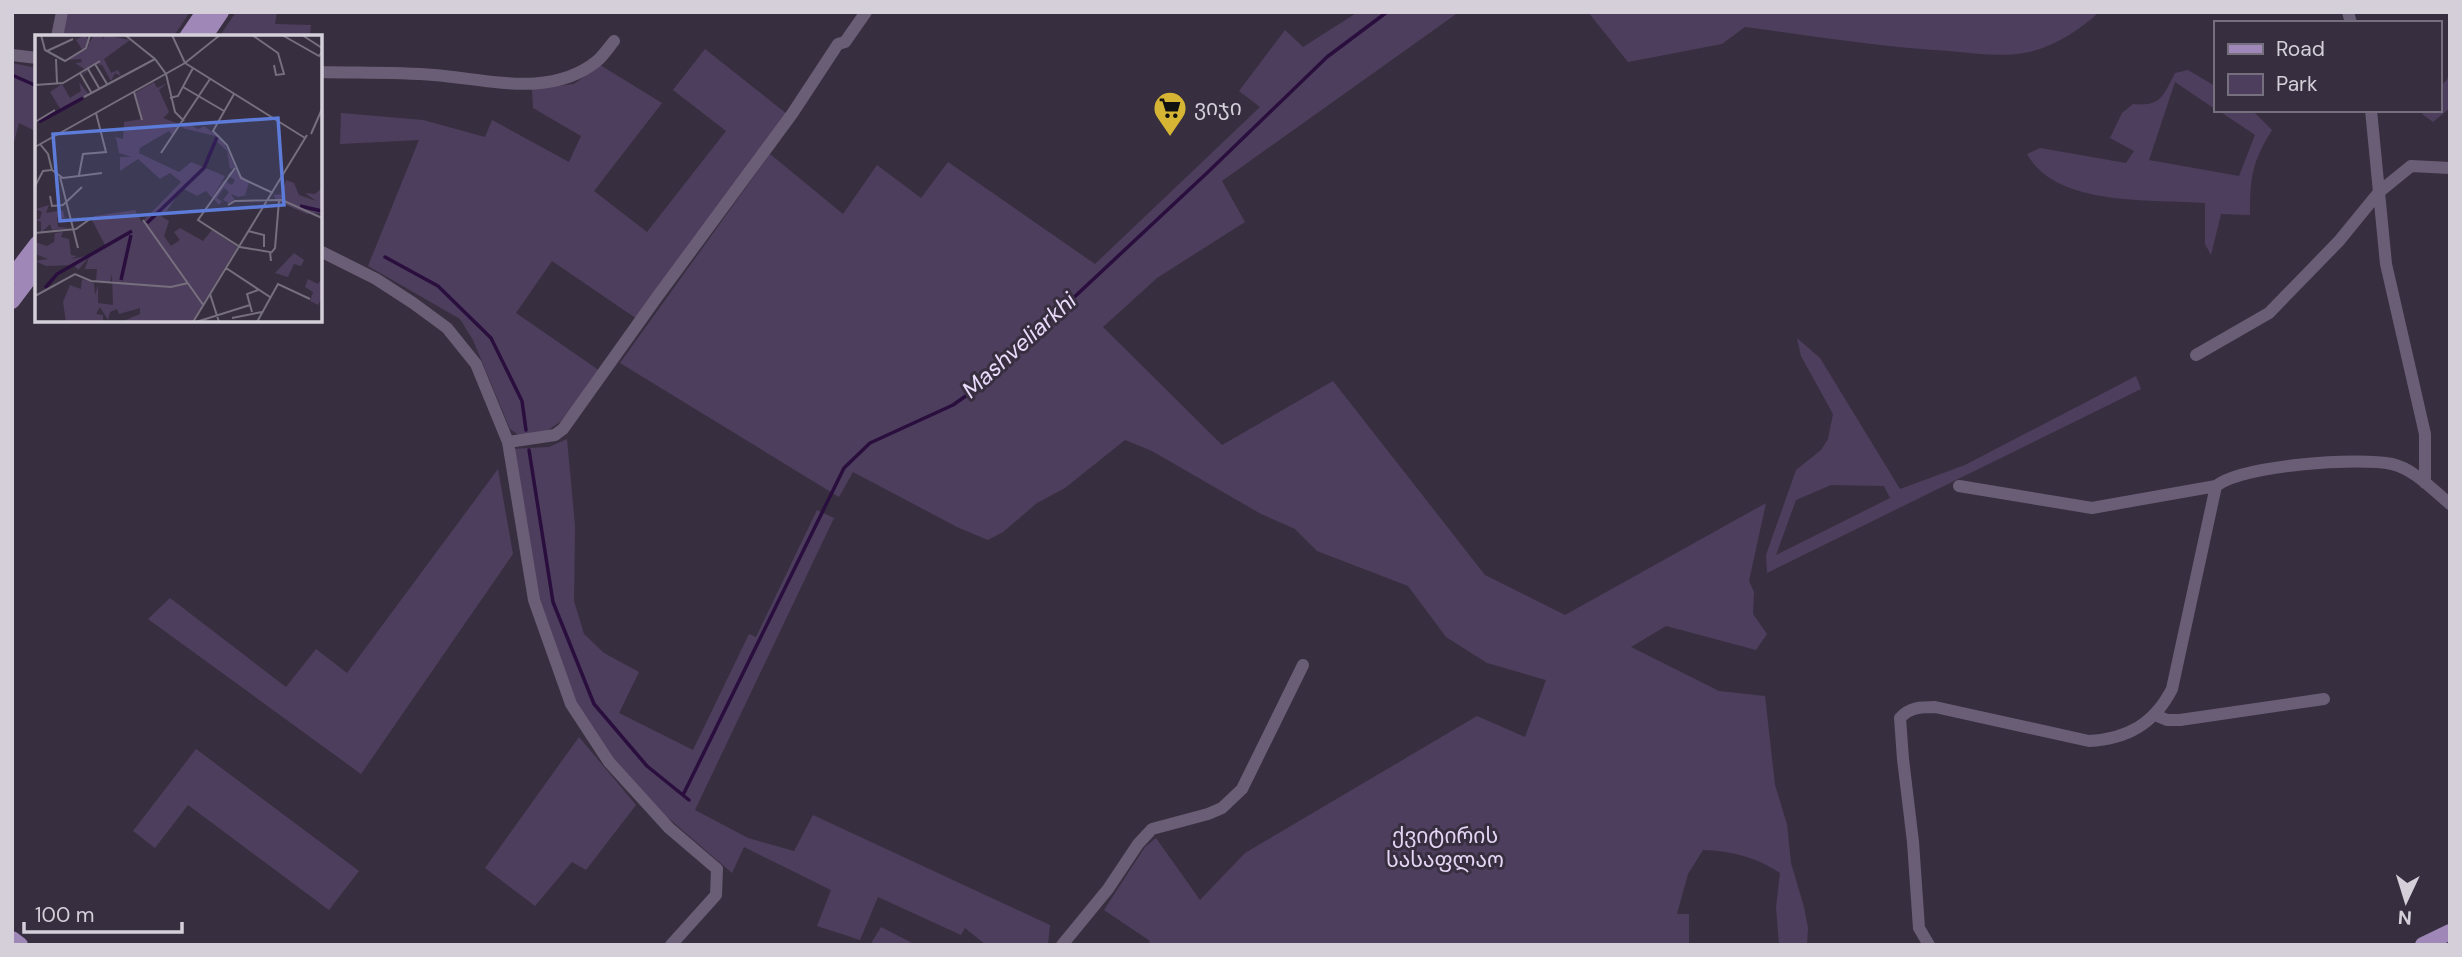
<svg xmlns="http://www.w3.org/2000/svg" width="2462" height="957" viewBox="0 0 2462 957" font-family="'DM Sans','Noto Sans Georgian',sans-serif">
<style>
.green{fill:#4e3e5e;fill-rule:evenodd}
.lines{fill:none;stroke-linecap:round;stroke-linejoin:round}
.stream{stroke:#2a0f3e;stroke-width:3.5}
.minor{stroke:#6a5e76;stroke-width:12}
.major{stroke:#9f87b7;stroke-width:16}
.labels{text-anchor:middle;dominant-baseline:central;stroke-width:6;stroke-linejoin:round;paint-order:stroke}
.poi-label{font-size:21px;fill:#d4cfd9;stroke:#372f3f;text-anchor:start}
.park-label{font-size:21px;fill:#e6d6f6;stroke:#372f3f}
.water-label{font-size:23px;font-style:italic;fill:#eadafb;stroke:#372f3f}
.inset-river{fill:none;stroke:#2a0f3e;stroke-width:3.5}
.inset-road{fill:none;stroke:#766f7d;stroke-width:2}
.view{fill:#5d7bd8;fill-opacity:0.15;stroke:#5d7bd8;stroke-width:3.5}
.inset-edge{fill:none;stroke:#d4cfd9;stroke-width:3.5}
</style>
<rect width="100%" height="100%" fill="#372f3f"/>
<path class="green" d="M67,12H190L173,37H63Z
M236,12H277L275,24L311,25L310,37H219Z
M1358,12H1459L1222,181L1245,222L1157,278L1103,327L1222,445L1333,381L1485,575L1565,615L1766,503L1749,581L1754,592L1753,614L1767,634L1756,650L1666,626L1631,647L1719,691L1765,696L1775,785L1787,824L1791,863L1804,907L1808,928L1807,945H1779L1776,907L1780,873C1756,857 1732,851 1703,850L1688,874L1677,914H1689V945H1148L1150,941L1104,910L1145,847L1156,838L1200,900L1245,853L1477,716L1525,737L1546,680L1487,663L1446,637L1408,586L1317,551L1295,529L1261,514L1152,451L1125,440L1065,488L1037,503L1003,532L988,540L957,527L853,472L839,497L620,363L770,154L843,214L877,165L921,198L948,162L1095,264L1260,107L1239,91L1285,30L1303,47Z
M1588,12H2099C2080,30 2055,46 2029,52C2003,58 1975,53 1949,51C1881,47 1813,36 1745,27L1722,44L1628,62Z
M705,49L787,114L637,319L552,261L516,313L600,371L561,421L541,435L520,436L510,429L473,340L460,319L368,266L419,140L340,144L341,113L423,120L485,137L492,120L569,162L581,136L533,108L532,89L574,84L600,65L662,103L594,191L647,232L726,131L673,90Z
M12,63L37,68V132L19,123L12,150Z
M2450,69V108L2433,122L2422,114L2424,110H2439V86L2447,80Z
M2188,70L2215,86V109L2175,82L2149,160L2239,176L2255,135L2218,110H2252L2272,130C2252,162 2250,177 2250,215L2221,214L2211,255L2205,244V203C2152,199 2056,207 2027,154L2040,148L2126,163L2134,151L2110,138L2122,113L2133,104C2161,107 2163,96 2175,73Z
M1797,338L1820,358L1900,489L1965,465L2136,376L2141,389L1767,573L1766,555L1796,470L1821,450L1828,439L1833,414L1801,356ZM1831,485L1884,486L1890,498L1776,555L1796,500Z
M567,439L575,526L574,601L584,634L604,653L639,672L619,713L693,750L749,634L756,637L817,510L834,518L695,810L748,838L794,851L813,815L1050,925L1048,945H986L965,928L961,935L878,897L860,940L817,926L831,890L744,847L732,873L666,816L614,760L576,702L539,598L512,449L549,447Z
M498,469L513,554L361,774L148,619L170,598L286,687L316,649L347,673Z
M579,737L636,805L586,870L572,862L535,906L485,868Z
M196,749L359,871L329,910L188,805L155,848L133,831Z
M881,927L916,945H870Z"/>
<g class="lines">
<path class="stream" d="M12,75L37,86
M385,257L438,286L491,338L522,401L526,430
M529,450L553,602L594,704L647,766L689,800
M683,795L844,468L870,443L953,405L977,388L1208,172L1327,57L1387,12"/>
<path class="minor" d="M2348,12L2351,23
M57,37L62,12
M12,55L37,58
M320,72C358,73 396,72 434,75C487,79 550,99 597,61C603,56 609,47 614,41
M2371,110L2386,264L2425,434V483
M320,251L376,279L413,303L447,328L476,364L508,442L534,600L571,704L609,762L669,828L717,869L716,895L671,945
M2196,355L2269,313L2339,241L2379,192L2411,166L2450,168
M508,442L555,435L563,429L657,297L792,114L838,44L845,42L866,12
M1959,486L2092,508L2216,486C2242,465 2358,457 2392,464C2414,469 2433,490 2450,504
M2155,715L2167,720H2180L2324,699
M1062,945L1108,889L1138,844L1152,829L1208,814L1222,808L1242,789L1303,665
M1929,945L1919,928L1913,842L1903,759L1900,718C1910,707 1921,707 1935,707L2089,741C2127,739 2154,724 2172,689L2216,486"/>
<path class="major" d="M187,37L204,12
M204,37L221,12
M12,277L37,244
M12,301L37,268
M12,939L20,945
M2423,945L2450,932"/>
</g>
<defs>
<symbol id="supermarket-pin" viewBox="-11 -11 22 30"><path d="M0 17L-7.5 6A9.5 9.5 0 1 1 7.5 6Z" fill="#d6b534" stroke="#372f3f"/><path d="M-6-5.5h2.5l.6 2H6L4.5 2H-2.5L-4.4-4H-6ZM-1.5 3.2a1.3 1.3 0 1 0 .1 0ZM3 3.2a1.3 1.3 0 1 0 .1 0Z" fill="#111"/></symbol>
</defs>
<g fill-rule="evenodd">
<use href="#supermarket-pin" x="1151" y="89" width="38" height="52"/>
</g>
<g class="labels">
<g class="poi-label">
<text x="1194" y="108">ვიჯი</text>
</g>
<g class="park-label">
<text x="1445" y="836">ქვიტირის<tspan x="1445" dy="24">სასაფლაო</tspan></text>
</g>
<g class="water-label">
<text transform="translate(1019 345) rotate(-42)">Mashveliarkhi</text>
</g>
</g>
<g transform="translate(35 35)">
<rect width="287" height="287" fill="#372f3f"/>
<path d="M50,0L55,7L59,0H68L67,6L70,0L95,5L69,24L76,38L83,35L86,41L80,38L76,46L67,30L60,29L47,41L51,35L40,28L47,27L46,24L30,25L52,14L55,7L48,16L41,5ZM44,47L54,60L26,75L15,57L27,49L35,63L46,56ZM119,47L122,53L132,48L124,55L134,77L128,83L141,88L143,94L138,101L134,96L105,113L104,118L144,137L156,127L190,141L179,160L189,145L197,150L200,145L192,140L200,134L214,148L210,160L217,159L203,162L196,159L200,165L194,168L188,165L194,157L189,153L182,163L187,166L184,170L171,156L162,161L147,153L132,176L123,179L134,186L129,201L136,211L145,205L139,197L145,193L168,206L177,195L202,212L157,287H86L105,279V273L84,279L82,274L75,277L73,285L65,272L61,279L68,280V286L31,287L28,267L35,250L46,254L47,244L59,248L60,260L63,250V268L78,270L77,239L75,247L61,246L62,234H50L54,222L43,235L39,230L11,231L0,226L13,224L0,219V207L12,211L19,207L20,198L28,197L26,202L34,204L36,220L42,221L36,224L51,221L70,210L57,185L59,181L100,175L107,187L146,147L135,138L125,144L103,124L85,136V122H96L84,118L78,89L81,102L88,104L89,87L107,84L100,58ZM150,87L163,94L169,91L188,105L200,133L195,134L192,116L181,106L170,128L180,101L147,93ZM251,145L259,148L264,160L281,166L270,158L280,159L287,153V178L272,179L242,166L238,160L247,159ZM14,170L11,178L28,175L30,184L22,182L23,192L35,193L17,195L15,189L6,198V187L0,184H5L7,177L1,174ZM259,218L269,225L266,231L259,229L253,242L240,238ZM287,243V263L283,270L275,266L278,257L270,252L273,244L283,249Z" fill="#4e3e5e"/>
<path class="inset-river" d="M4,87L48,63M265,171L287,176M112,188L169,133L182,102M86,245L96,200M10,253L22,239L97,196"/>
<path class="inset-road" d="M6,0L10,15L30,26L51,13L55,0M90,0L120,24L131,39L140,77L149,86M137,0L150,28M217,0L243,18L249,39L241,40L239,30M247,0L284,21L287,17M267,0L287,13M12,16L38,4M21,24L22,48M150,28L270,103M60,29L72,49M53,34L64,53M45,38L56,57M0,50L28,48L65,26M148,52L189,76M99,57L107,85M199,59L178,96L192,110L206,143L238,158M49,62L120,24M135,63L143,61L158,33M0,87L20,75M276,99L287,74M0,112L150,28L185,0M126,118L175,44M200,133L163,185L205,212L235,217L236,226M17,135L28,143L67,138M44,140L48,119L71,117L61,78M25,142L43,213M0,151L8,136L17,135L13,119L5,109M15,161L17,171L28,170L47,152M193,170L200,166L247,165L287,183M108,185L169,271M213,196L229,200V212M0,198L41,194L55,184M236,218L240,213L244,166M191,233L235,262M175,259L184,287M0,261L40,239L56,246L136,252L153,248M217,277L212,259L223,255M197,283L227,277M158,287L272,100M161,287L215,270M222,287L243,249L275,264"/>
<path class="view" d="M243,83L249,170L25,186L18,99Z"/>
<rect width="287" height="287" class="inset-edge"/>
</g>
<rect width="2462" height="957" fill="none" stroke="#d4cfd9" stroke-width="28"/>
<rect x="2214" y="21" width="228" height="91" fill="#372f3f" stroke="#766f7d" stroke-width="2"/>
<rect x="2228" y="44" width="35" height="10" fill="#9f87b7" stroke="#766f7d" stroke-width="2"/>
<text x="2276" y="56" font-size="21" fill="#d4cfd9">Road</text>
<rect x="2228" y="74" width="35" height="21" fill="#4e3e5e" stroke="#766f7d" stroke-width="2"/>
<text x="2276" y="91" font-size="21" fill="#d4cfd9">Park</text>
<g transform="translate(2406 901) rotate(184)" stroke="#372f3f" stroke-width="5" paint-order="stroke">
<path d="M0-5L12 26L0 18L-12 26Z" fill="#d4cfd9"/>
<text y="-10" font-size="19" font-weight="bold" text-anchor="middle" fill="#d4cfd9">N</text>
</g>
<path d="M24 922v10h158v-10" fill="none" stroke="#d4cfd9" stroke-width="3.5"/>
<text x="35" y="922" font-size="21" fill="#d4cfd9" stroke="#372f3f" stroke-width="5" paint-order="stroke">100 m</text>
</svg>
